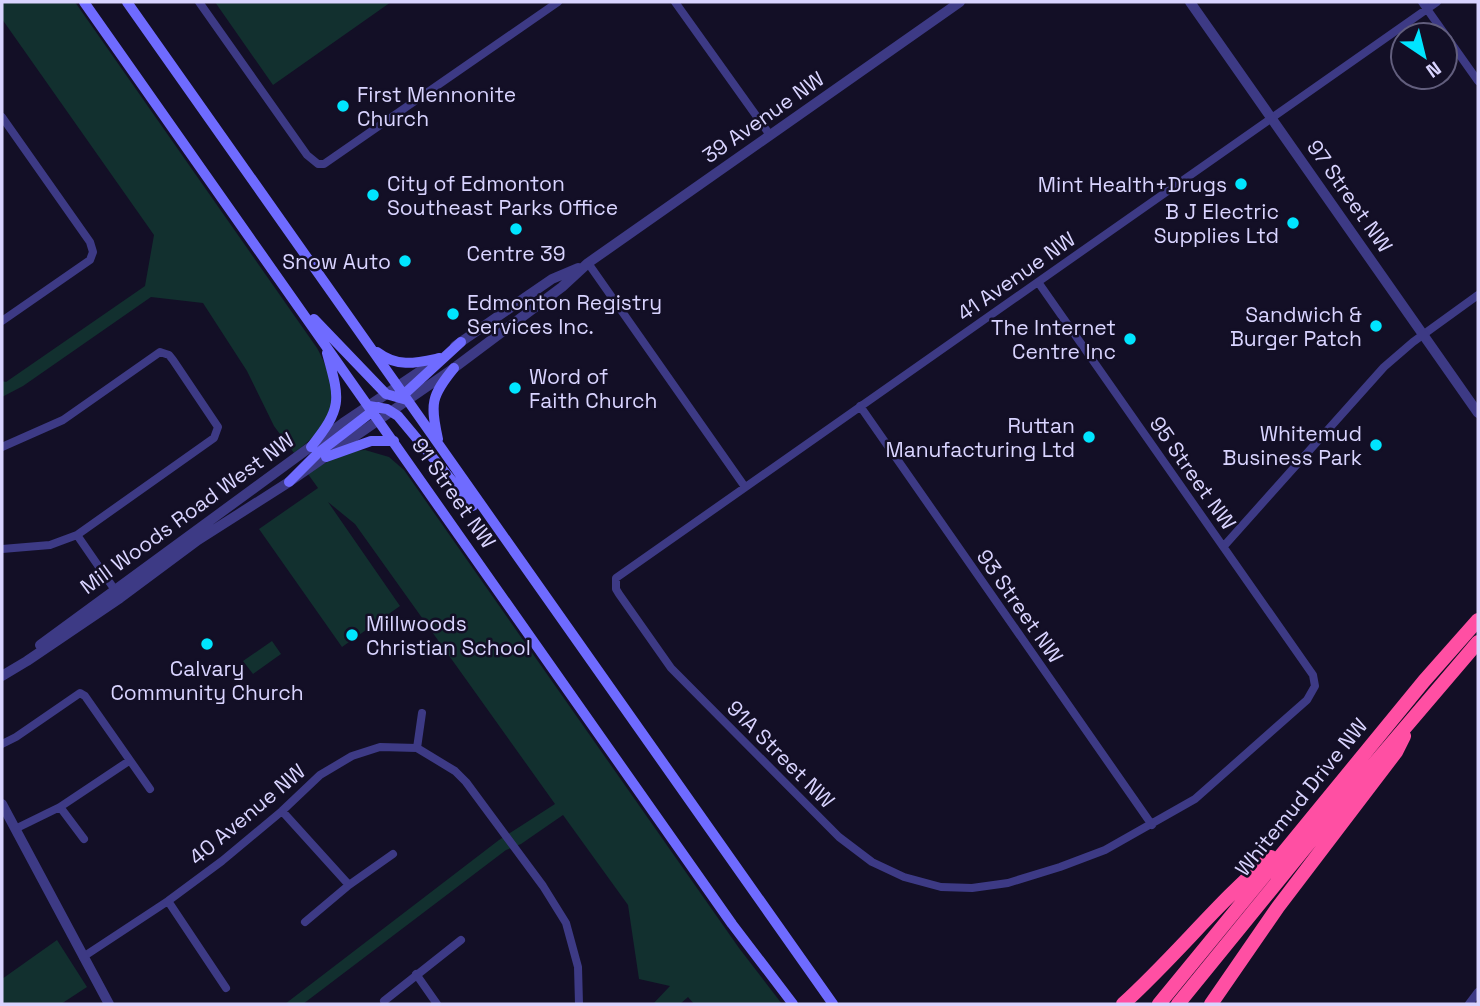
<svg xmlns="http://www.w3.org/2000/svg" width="1480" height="1006" viewBox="0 0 1480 1006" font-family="'Space Grotesk',sans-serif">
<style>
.green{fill:#12302f}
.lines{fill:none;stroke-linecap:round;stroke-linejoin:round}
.minor{stroke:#3d3a85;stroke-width:8}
.tertiary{stroke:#3d3a85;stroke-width:10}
.secondary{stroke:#6f6bff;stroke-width:10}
.motorway{stroke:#ff4fa3;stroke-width:14}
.poi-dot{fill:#00e5ff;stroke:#130f26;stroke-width:2.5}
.labels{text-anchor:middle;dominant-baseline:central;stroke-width:5;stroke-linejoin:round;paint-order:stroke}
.poi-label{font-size:21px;fill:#d9d4ff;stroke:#130f26;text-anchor:end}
.street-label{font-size:21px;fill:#d9d4ff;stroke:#130f26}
</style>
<rect width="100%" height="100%" fill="#130f26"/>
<path class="green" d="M2,2H75L317,348C342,394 336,422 294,453L274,426L247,371L203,303L151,297L23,386L2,397V381L6,382L145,286L154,235L2,19Z
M215,2H391L273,85Z
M365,450L389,457L404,470L739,948L782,1004H694L688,997L680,1004H653L670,986L639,979L628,905L563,815L521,844L506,850L303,1004H285L499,840L555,804L355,524L328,502L400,606L342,647L259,529L318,488L308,474C325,462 344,451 365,450Z
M272,641L281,654L253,674L243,661Z
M57,940L87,987L61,1004H2V979Z"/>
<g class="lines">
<path class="minor" d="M199,2L307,155L318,164H324L558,2
M675,2L770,135
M1422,2L1478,81
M2,117L90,242L93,252L90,260L2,321
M588,263L745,487
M1038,282L1313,675L1315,686L1307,700L1195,799L1105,850L1060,867L1008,883L972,888L941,887L904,877L872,862L839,837L671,668L619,594L616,589V578L1437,2
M860,406L1152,825
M2,447L63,420L160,352L169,355L173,360L218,427L214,438L77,535L50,545L2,549
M77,535L117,593
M1224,546L1384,367L1413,342L1478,295
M2,744L16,737L80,693L85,696L150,789
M417,748L455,771L466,782L543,886L566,923L578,967L579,1004
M417,748L422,713
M60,807L84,839
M282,811L349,885
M15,829L60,807L129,761
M168,901L226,988
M305,922L349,885L393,854
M83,957L168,901L222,861L282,811L320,775L352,756L380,747L417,748
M416,974L437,1004
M384,1001L461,940
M1469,1004L1478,992"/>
<path class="tertiary" d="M1190,2L1478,413
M455,346L552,279L578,268
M40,645L343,423L437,360
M2,676L27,661L120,598L198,540L289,482L454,368L562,287L588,263L960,2
M2,804L109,1004"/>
<path class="secondary" d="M84,2L732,924L793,1004
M127,2L833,1004
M314,319L386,394L407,400
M377,352C398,368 416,363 440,358
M400,398L461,342
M369,406L387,409L398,416L473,506
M438,439C430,404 431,396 454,368
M311,447C343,407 340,400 327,353
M326,457L371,441H394
M289,482L318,453L378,407"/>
<path class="motorway" d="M1123,1004C1175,957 1218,902 1271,857
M1159,1004L1424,681L1478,620
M1178,1004L1357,784L1478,642
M1211,1004L1278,907L1396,752L1404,736"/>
</g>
<g class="poi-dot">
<circle cx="343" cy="106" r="7"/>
<circle cx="1241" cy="184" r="7"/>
<circle cx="373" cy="195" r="7"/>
<circle cx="1293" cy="223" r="7"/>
<circle cx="516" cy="229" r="7"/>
<circle cx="405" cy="261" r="7"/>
<circle cx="453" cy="314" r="7"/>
<circle cx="1376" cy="326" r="7"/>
<circle cx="1130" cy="339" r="7"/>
<circle cx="515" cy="388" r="7"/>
<circle cx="1089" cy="437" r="7"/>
<circle cx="1376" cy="445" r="7"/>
<circle cx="352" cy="635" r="7"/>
<circle cx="207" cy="644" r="7"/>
</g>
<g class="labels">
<g class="poi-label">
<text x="357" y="94" text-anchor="start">First Mennonite<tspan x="357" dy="24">Church</tspan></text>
<text x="387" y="183" text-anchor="start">City of Edmonton<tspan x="387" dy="24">Southeast Parks Office</tspan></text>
<text x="1227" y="184">Mint Health+Drugs</text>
<text x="1279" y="211">B J Electric<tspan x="1279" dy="24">Supplies Ltd</tspan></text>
<text x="516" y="253" text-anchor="middle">Centre 39</text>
<text x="391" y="261">Snow Auto</text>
<text x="467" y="302" text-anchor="start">Edmonton Registry<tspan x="467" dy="24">Services Inc.</tspan></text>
<text x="1362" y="314">Sandwich &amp;<tspan x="1362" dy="24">Burger Patch</tspan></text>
<text x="1116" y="327">The Internet<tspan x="1116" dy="24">Centre Inc</tspan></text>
<text x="529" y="376" text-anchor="start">Word of<tspan x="529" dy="24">Faith Church</tspan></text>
<text x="1075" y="425">Ruttan<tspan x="1075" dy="24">Manufacturing Ltd</tspan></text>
<text x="1362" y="433">Whitemud<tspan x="1362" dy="24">Business Park</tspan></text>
<text x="366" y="623" text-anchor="start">Millwoods<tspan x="366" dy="24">Christian School</tspan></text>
<text x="207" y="668" text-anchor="middle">Calvary<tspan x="207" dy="24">Community Church</tspan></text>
</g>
<g class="street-label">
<text transform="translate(763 117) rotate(-35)">39 Avenue NW</text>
<text transform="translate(1350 196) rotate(55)">97 Street NW</text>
<text transform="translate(1016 276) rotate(-35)">41 Avenue NW</text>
<text transform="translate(1193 473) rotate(55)">95 Street NW</text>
<text transform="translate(454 493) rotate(55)">91 Street NW</text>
<text transform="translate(187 513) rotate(-36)">Mill Woods Road West NW</text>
<text transform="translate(1020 606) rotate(55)">93 Street NW</text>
<text transform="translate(781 754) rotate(45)">91A Street NW</text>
<text transform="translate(1301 797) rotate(-51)">Whitemud Drive NW</text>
<text transform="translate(247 814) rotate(-40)">40 Avenue NW</text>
</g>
</g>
<rect width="1480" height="1006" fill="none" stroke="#d9d4ff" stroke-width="7"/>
<g transform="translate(1424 56) rotate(145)"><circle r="33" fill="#130f26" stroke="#625e7d" stroke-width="2"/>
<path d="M0-5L12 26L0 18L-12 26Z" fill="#00e5ff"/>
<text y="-10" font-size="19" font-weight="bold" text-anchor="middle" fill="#d9d4ff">N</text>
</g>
</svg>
